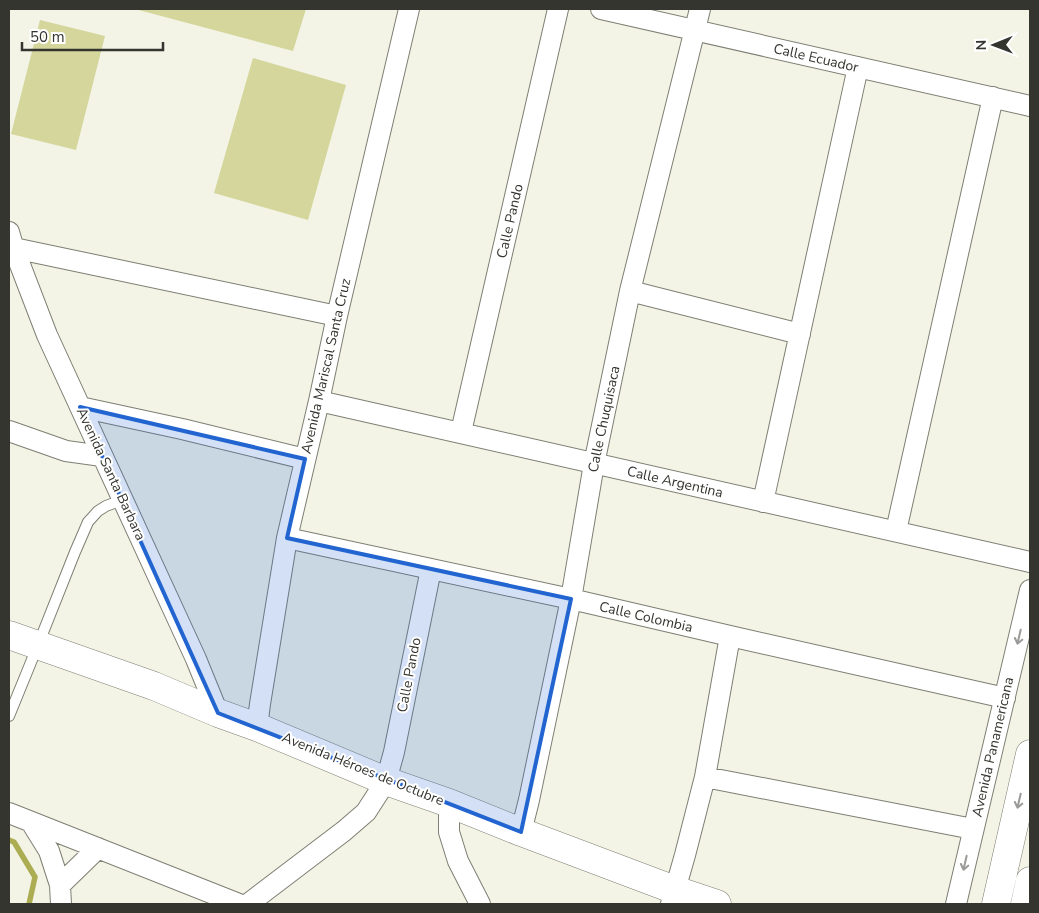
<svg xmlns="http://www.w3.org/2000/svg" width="1039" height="913" viewBox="0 0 1039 913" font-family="'Nunito Sans',sans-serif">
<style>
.green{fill:#d4d69c}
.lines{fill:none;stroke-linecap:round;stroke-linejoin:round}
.stream{stroke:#acad53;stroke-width:5.5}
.lane-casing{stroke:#7e7f73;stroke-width:12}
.street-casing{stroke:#7e7f73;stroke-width:22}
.secondary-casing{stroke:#7e7f73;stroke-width:29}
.highway-casing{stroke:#7e7f73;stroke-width:29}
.lane{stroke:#fff;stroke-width:10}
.street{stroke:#fff;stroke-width:20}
.secondary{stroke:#fff;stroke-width:28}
.highway{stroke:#fff;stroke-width:28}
.oneway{stroke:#9a9a98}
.marked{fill:#2265d1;fill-opacity:0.2;stroke:#2265d1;stroke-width:4;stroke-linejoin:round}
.labels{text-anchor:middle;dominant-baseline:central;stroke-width:4;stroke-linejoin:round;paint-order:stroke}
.street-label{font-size:14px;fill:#353530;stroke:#fff}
</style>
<rect width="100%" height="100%" fill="#f3f4e6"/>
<path class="green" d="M135,9H306L293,51Z
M40,20L105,36L76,150L11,134Z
M253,58L346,85L308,220L214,193Z"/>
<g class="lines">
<path class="stream" d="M9,840L14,842L35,877L29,904"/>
<defs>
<path id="lane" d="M9,716L38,645L75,552L88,522L98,511L106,506L114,503L124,502"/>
<path id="street" d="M601,9L1030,106
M9,232L14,249L47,335L196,659L218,713
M9,247L337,316
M630,291L800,334
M319,401L1030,562
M80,407L182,429L305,459
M9,431L66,451L102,456
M461,432L558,9
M763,502L858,67
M896,531L993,97
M287,538L571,599L730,636L1005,698
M257,727L260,704L287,538L319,401L337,316L409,9
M705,777L973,829
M449,803V832L458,861L480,904
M9,813L239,904
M31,822L49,851L60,885L61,904
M521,832L529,800L571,599L594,464L630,291L700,9
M60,885L98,848
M248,904L344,831L366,812L386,781L394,752L431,569
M671,904L685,855L705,777L730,636
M956,904L1030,590"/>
<path id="secondary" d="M9,635L154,686L218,713L257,727L386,781L449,803L521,832L675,890L717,904"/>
<path id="highway" d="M996,904L1030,754
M1025,904L1030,881"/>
</defs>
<use href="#lane" class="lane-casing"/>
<use href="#street" class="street-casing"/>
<use href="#secondary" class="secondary-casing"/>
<use href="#highway" class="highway-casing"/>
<use href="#lane" class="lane"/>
<use href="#street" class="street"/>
<use href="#secondary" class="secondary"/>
<use href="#highway" class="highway"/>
</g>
<defs><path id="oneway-shaft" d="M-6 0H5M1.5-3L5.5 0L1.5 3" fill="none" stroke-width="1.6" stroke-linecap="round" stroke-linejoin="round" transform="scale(1.25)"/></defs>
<g class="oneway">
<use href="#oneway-shaft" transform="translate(1019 637) rotate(103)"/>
<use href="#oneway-shaft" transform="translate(1019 801) rotate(103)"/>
<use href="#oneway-shaft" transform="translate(965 863) rotate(103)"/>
</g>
<path class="marked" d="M80,407L305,459L287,538L571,599L521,832L218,713Z"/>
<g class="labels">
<g class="street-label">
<text transform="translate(816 58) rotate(13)">Calle Ecuador</text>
<text transform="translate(510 221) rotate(-77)">Calle Pando</text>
<text transform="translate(326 366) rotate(-77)">Avenida Mariscal Santa Cruz</text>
<text transform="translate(604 419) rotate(-78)">Calle Chuquisaca</text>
<text transform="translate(111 474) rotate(65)">Avenida Santa Barbara</text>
<text transform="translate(675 482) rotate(13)">Calle Argentina</text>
<text transform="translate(646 617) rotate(13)">Calle Colombia</text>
<text transform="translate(409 675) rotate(-79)">Calle Pando</text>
<text transform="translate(993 747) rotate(-77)">Avenida Panamericana</text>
<text transform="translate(363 769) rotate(22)">Avenida Héroes de Octubre</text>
</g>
</g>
<rect width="1039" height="913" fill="none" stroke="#353530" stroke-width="20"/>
<g transform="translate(994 45) rotate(269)" stroke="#ffffff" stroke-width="4" paint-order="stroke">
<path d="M0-4L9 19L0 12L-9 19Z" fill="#353530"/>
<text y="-8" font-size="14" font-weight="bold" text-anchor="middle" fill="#353530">N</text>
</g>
<path d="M22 42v8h141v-8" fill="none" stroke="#353530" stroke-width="2.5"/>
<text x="30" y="42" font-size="15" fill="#353530" stroke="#ffffff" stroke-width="4" paint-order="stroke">50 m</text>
</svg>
